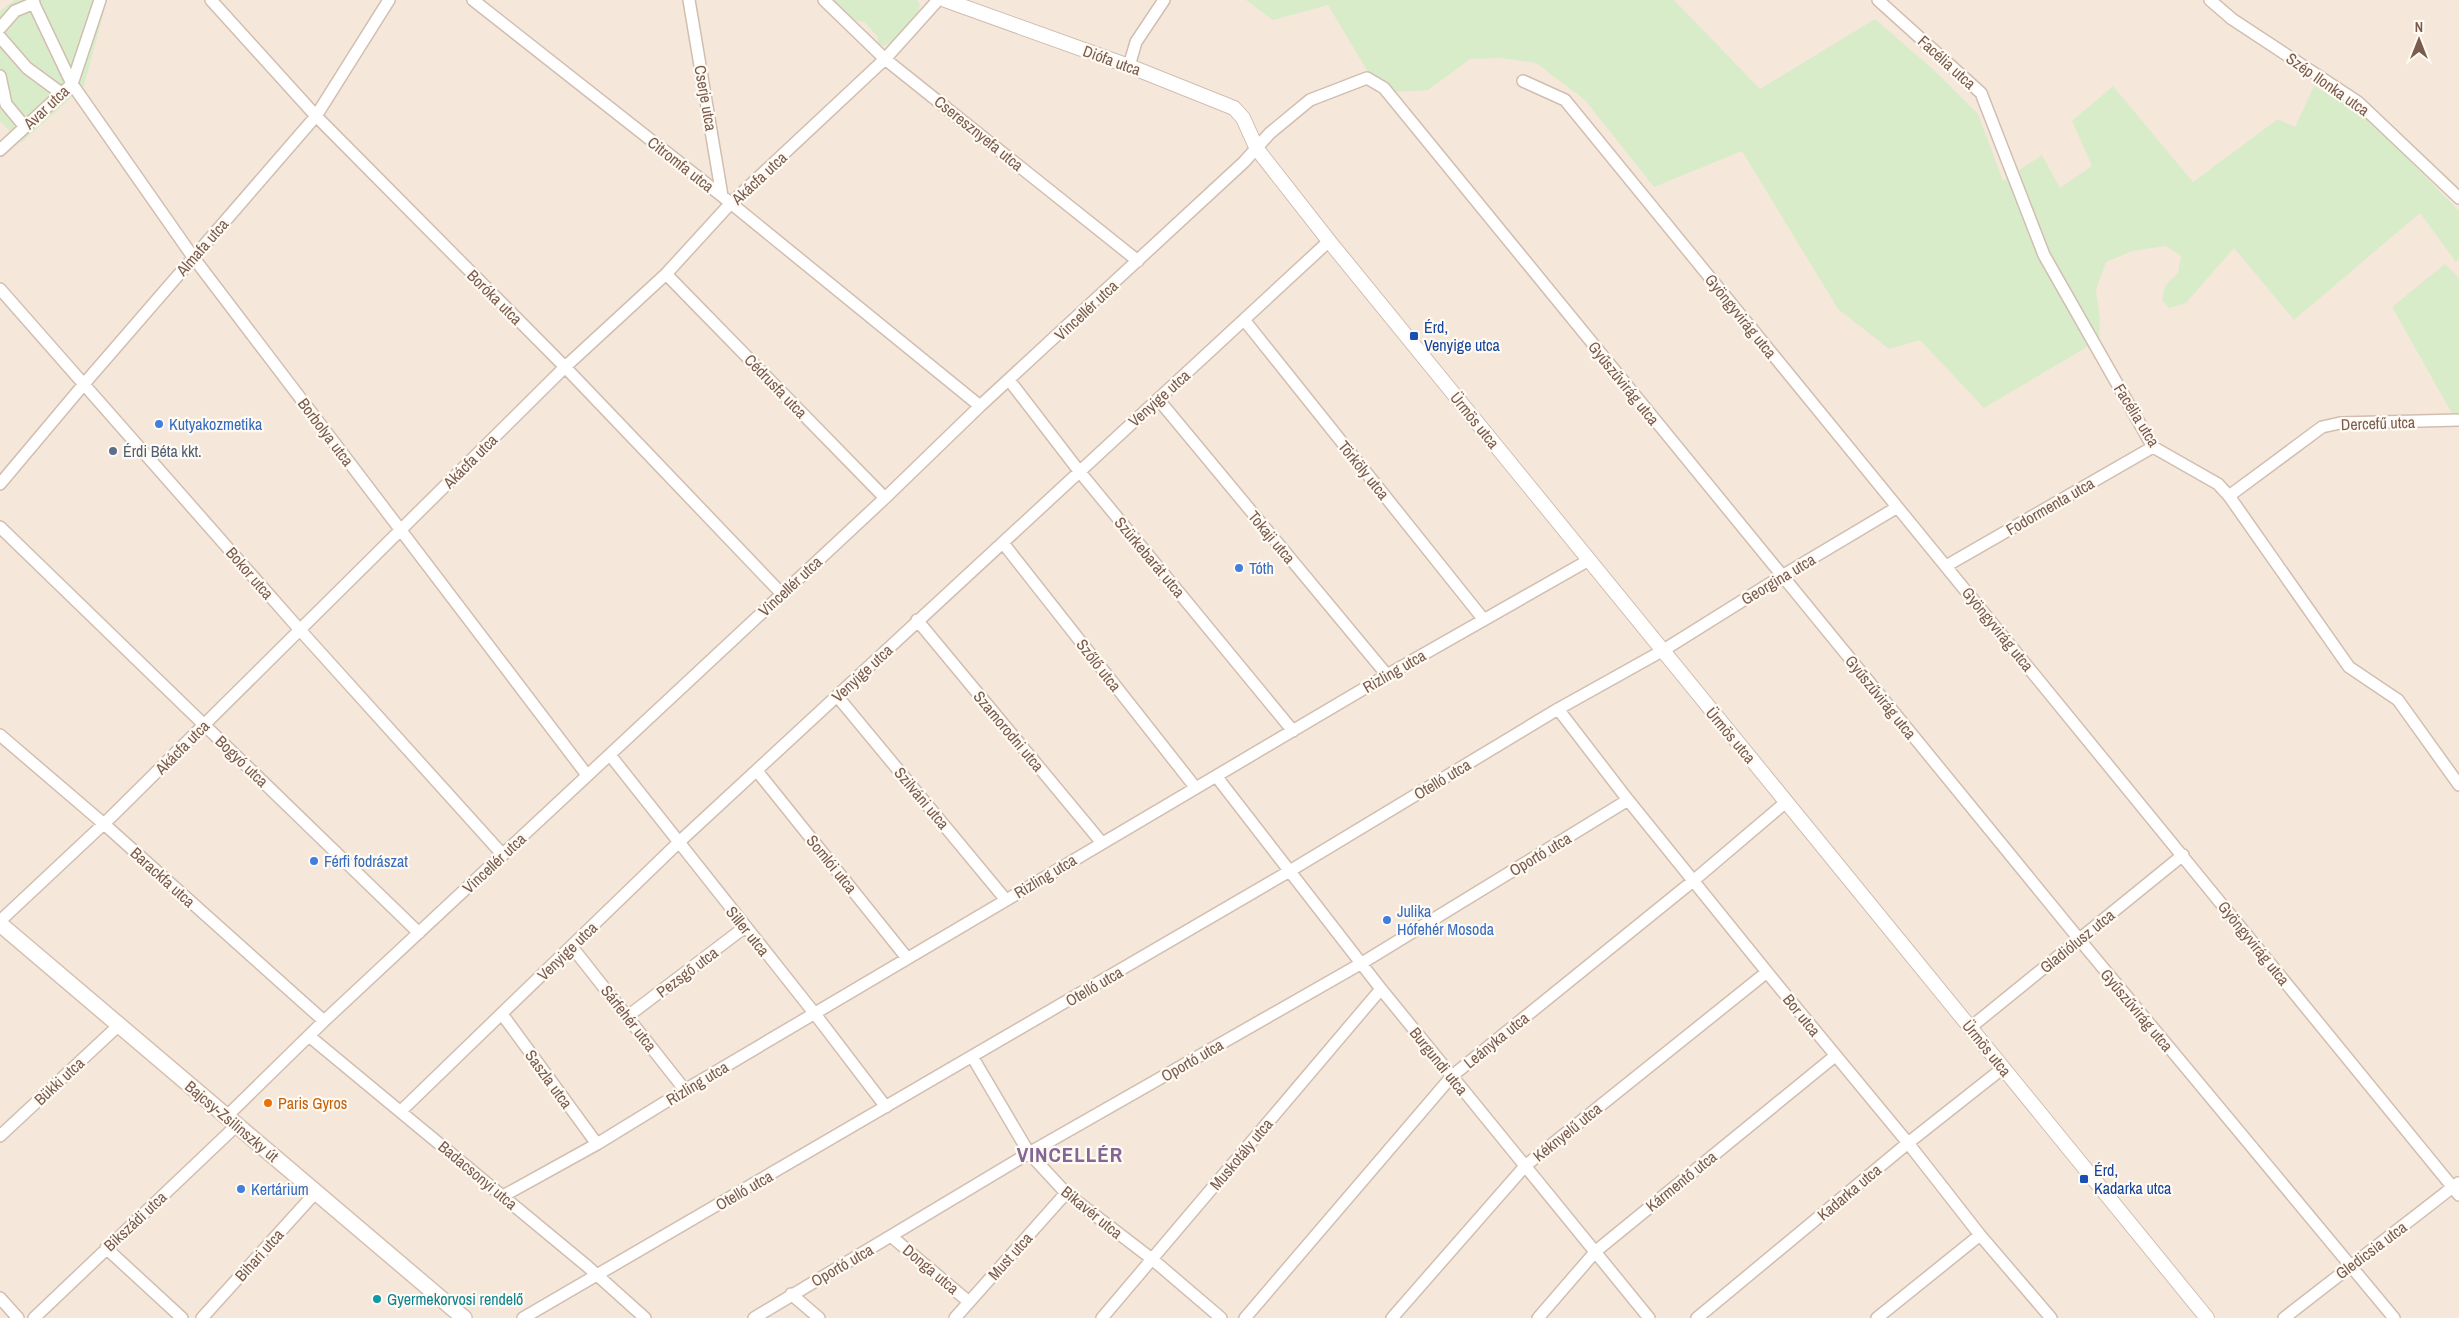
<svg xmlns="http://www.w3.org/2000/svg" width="2459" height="1318" viewBox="0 0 2459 1318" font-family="'Archivo Narrow',sans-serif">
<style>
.residential{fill:#f5e8da}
.green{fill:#d8ecc9}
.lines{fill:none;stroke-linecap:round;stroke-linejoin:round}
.minor-casing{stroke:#d1beb0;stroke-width:14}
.tertiary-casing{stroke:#d1beb0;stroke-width:16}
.secondary-casing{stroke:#d6c0b0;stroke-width:18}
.minor{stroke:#fff;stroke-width:11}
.tertiary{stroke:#fff;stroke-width:14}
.secondary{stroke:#fff;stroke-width:15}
.transit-dot{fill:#1a4fb4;stroke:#fffaf3;stroke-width:2}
.shop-dot{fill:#3f7fe0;stroke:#fffaf3;stroke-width:2}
.service-dot{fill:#5c6f8a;stroke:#fffaf3;stroke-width:2}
.food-dot{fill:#e8710a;stroke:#fffaf3;stroke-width:2}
.culture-dot{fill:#0f9aa8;stroke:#fffaf3;stroke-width:2}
.labels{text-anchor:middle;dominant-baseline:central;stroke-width:4.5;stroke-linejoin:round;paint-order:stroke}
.street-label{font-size:16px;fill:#7a5c4d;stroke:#fffaf3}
.transit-label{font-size:16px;fill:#164399;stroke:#fffaf3;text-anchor:start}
.shop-label{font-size:16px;fill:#366cbe;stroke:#fffaf3;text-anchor:start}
.service-label{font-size:16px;fill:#4e5e75;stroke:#fffaf3;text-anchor:start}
.food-label{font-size:16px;fill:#c56008;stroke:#fffaf3;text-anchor:start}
.culture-label{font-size:16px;fill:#0d838f;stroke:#fffaf3;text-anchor:start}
.district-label{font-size:21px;font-weight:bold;letter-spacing:1px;fill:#846695;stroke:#fffaf3}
</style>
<rect width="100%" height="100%" fill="#fdf6ec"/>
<path class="residential" d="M0,0H2459V1318H0Z"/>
<path class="green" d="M15,0H107L84,86L21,143L0,121V11Z
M833,0H917L920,5C917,20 897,41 883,46L878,43V37L864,22L854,20Z
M1246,0H1674L1760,89L1875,19L1935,71L1978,114L2003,181L2042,155L2060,188L2092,166L2072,121L2113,86L2193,182L2278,119L2295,127L2314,86L2362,112L2459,211V259L2456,262L2420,213L2294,320L2234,248L2186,303L2169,308L2162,300L2165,286L2178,273L2181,256L2166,246L2132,251L2106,262L2096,290L2100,320L2099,340L1984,408L1920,340L1889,349L1838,309L1742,151L1654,187L1585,100L1536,63L1501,58L1470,59L1428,90L1397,92L1368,72L1328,5L1273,20Z
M2445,264L2459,278V426L2392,307Z"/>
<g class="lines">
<defs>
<path id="minor" d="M32,0L72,84L193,257L587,775
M211,0L316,116L565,367L781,593
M473,0L722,196L980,406
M689,0L722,196
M824,0L885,59L1138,261
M1878,0L1981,93L2044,255L2153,447L2218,484L2229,496L2349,667L2398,700L2459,785
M2210,0L2232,19L2358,102L2459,198
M0,28L15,11L34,3
M0,37L27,68L61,93
M1129,66L1136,42L1164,0
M0,76L6,104L25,127
M1523,81L1565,100L2459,1195
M0,150L72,84L100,0
M666,274L885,498
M0,289L300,630L503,855
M1245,321L1484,620
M1009,380L1079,471L1293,731
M1158,399L1387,675
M0,484L84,384L316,116L389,0
M2229,496L2322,427L2340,423L2459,420
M0,527L419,933
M1003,543L1195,787
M1946,566L2153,447
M917,620L1102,843
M837,696L1006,900
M1558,709L1628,800L1775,982L1908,1143L1980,1235L2051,1318
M0,735L104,824L324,1021
M610,755L815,1014L886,1107
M757,771L907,958
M1216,776L1381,989L1649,1318
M0,921L111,817L565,367L666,274L730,204L885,59L938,0
M572,947L685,1090
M502,1014L597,1144
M628,1016L745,927
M1971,1027L2183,855
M309,1036L587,1266L645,1318
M973,1058L1029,1153L1066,1193L1152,1259L1221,1318
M402,1110L678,843L1329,241
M227,1116L324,1021L885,498L980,406L1244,162L1270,133L1310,100L1367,78L1384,88L2079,939L2394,1318
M0,1136L118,1026
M503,1196L597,1144L685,1090L1387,675L1589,560
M892,1237L969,1302
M106,1248L182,1318
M791,1294L819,1318
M0,1298L18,1318
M34,1318L237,1125
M202,1318L316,1192
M523,1318L1288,872L1558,709L1662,651L1782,576L1896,508
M754,1318L1029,1153L1362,963L1628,800
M955,1318L1066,1193
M1102,1318L1381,989
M1245,1318L1452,1076L1693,881L1786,802
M1392,1318L1525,1166L1767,972
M1538,1318L1596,1251L1835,1056
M1697,1318L1908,1143L2003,1068
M1877,1318L1980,1235
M2284,1318L2458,1183"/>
<path id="tertiary" d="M945,0L1129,66L1234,108L1243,118L1257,149L1329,241L2207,1318"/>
<path id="secondary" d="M0,924L464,1318"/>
</defs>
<use href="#minor" class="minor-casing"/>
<use href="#tertiary" class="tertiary-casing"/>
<use href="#secondary" class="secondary-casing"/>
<use href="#minor" class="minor"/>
<use href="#tertiary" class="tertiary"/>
<use href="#secondary" class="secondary"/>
</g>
<g class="transit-dot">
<rect x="1409" y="331" width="10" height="10" rx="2.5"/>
<rect x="2079" y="1174" width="10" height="10" rx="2.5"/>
</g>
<g class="shop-dot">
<circle cx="159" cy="424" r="5"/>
<circle cx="1239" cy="568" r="5"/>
<circle cx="314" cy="861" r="5"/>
<circle cx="1387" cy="920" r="5"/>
<circle cx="241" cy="1189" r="5"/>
</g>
<circle class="service-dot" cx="113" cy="451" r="5"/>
<circle class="food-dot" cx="268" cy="1103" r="5"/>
<circle class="culture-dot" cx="377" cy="1299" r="5"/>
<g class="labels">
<g class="street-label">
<text transform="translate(1112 60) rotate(20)">Diófa utca</text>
<text transform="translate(1947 62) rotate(42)">Facélia utca</text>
<text transform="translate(2328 84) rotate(35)">Szép Ilonka utca</text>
<text transform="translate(706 98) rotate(80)">Cserje utca</text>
<text transform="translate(46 107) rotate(-43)">Avar utca</text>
<text transform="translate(979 133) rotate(39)">Cseresznyefa utca</text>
<text transform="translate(681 164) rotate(38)">Citromfa utca</text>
<text transform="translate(759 178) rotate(-43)">Akácfa utca</text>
<text transform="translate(202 247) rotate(-49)">Almafa utca</text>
<text transform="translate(495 297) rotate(45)">Boróka utca</text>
<text transform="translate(1086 310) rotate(-43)">Vincellér utca</text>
<text transform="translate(1741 316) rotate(51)">Gyöngyvirág utca</text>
<text transform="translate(1624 383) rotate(51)">Gyűszűvirág utca</text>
<text transform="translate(776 386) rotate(46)">Cédrusfa utca</text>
<text transform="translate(1159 398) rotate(-42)">Venyige utca</text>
<text transform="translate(2137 415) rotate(58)">Facélia utca</text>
<text transform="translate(1475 420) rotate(51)">Ürmös utca</text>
<text transform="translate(2378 423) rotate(-2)">Dercefű utca</text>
<text transform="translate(326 432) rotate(53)">Borbolya utca</text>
<text transform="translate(470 461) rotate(-45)">Akácfa utca</text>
<text transform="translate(1364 470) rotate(51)">Törköly utca</text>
<text transform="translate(2050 506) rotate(-30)">Fodormenta utca</text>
<text transform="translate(1272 537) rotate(50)">Tokaji utca</text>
<text transform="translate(1150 557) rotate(50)">Szürkebarát utca</text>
<text transform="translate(250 573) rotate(49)">Bokor utca</text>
<text transform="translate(1778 579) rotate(-31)">Georgina utca</text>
<text transform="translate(790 586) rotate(-43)">Vincellér utca</text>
<text transform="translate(1998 629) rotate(51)">Gyöngyvirág utca</text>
<text transform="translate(1099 665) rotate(52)">Szőlő utca</text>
<text transform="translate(1394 671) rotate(-30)">Rizling utca</text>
<text transform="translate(862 673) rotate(-43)">Venyige utca</text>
<text transform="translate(1881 697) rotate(51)">Gyűszűvirág utca</text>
<text transform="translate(1009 731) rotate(50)">Szamorodni utca</text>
<text transform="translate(1731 735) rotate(50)">Ürmös utca</text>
<text transform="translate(182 747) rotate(-45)">Akácfa utca</text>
<text transform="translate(242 761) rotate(44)">Bogyó utca</text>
<text transform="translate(1442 779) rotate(-31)">Otelló utca</text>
<text transform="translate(922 798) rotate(50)">Szilváni utca</text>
<text transform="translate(1540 854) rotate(-31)">Oportó utca</text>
<text transform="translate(494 863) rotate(-43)">Vincellér utca</text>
<text transform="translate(832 864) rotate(51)">Somlói utca</text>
<text transform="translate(1045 876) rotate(-31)">Rizling utca</text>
<text transform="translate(163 877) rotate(42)">Barackfa utca</text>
<text transform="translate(748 931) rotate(51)">Siller utca</text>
<text transform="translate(2077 941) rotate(-39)">Gladiólusz utca</text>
<text transform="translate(2254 943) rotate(51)">Gyöngyvirág utca</text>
<text transform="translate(567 951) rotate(-44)">Venyige utca</text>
<text transform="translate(687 972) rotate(-37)">Pezsgő utca</text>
<text transform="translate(1094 986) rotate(-30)">Otelló utca</text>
<text transform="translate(2137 1010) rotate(50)">Gyűszűvirág utca</text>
<text transform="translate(1802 1015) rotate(51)">Bor utca</text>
<text transform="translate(629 1018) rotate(52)">Sárfehér utca</text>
<text transform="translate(1496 1040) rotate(-39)">Leányka utca</text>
<text transform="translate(1987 1048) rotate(51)">Ürmös utca</text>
<text transform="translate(1192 1060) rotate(-30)">Oportó utca</text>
<text transform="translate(1439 1061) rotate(51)">Burgundi utca</text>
<text transform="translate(549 1079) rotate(54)">Saszla utca</text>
<text transform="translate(59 1081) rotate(-43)">Bükki utca</text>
<text transform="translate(697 1083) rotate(-31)">Rizling utca</text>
<text transform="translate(232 1121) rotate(40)">Bajcsy-Zsilinszky út</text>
<text transform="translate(1567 1132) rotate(-39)">Kéknyelű utca</text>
<text transform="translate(1241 1154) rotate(-50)">Muskotály utca</text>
<text transform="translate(478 1175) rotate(40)">Badacsonyi utca</text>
<text transform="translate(1681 1181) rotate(-39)">Kármentő utca</text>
<text transform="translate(744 1190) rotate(-30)">Otelló utca</text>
<text transform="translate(1849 1192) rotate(-40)">Kadarka utca</text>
<text transform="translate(1092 1212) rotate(39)">Bikavér utca</text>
<text transform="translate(135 1221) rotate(-43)">Bikszádi utca</text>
<text transform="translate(2371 1250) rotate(-37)">Gledicsia utca</text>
<text transform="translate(259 1255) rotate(-48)">Bihari utca</text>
<text transform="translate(1010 1256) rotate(-48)">Must utca</text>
<text transform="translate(842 1265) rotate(-30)">Oportó utca</text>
<text transform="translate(931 1269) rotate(40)">Donga utca</text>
</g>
<g class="transit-label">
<text x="1424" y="327">Érd,<tspan x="1424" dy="18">Venyige utca</tspan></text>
<text x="2094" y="1170">Érd,<tspan x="2094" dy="18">Kadarka utca</tspan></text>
</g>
<g class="shop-label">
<text x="169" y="424">Kutyakozmetika</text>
<text x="1249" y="568">Tóth</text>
<text x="324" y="861">Férfi fodrászat</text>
<text x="1397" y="911">Julika<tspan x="1397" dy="18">Hófehér Mosoda</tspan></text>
<text x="251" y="1189">Kertárium</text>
</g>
<g class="service-label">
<text x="123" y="451">Érdi Béta kkt.</text>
</g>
<g class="food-label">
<text x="278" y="1103">Paris Gyros</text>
</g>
<g class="culture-label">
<text x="387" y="1299">Gyermekorvosi rendelő</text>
</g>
<g class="district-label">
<text x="1070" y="1154">VINCELLÉR</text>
</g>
</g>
<g transform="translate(2419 40)" stroke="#fffaf3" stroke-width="4" paint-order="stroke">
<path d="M0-4L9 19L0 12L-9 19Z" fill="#7a5c4d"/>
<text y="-8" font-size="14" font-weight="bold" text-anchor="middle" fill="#7a5c4d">N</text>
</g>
</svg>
